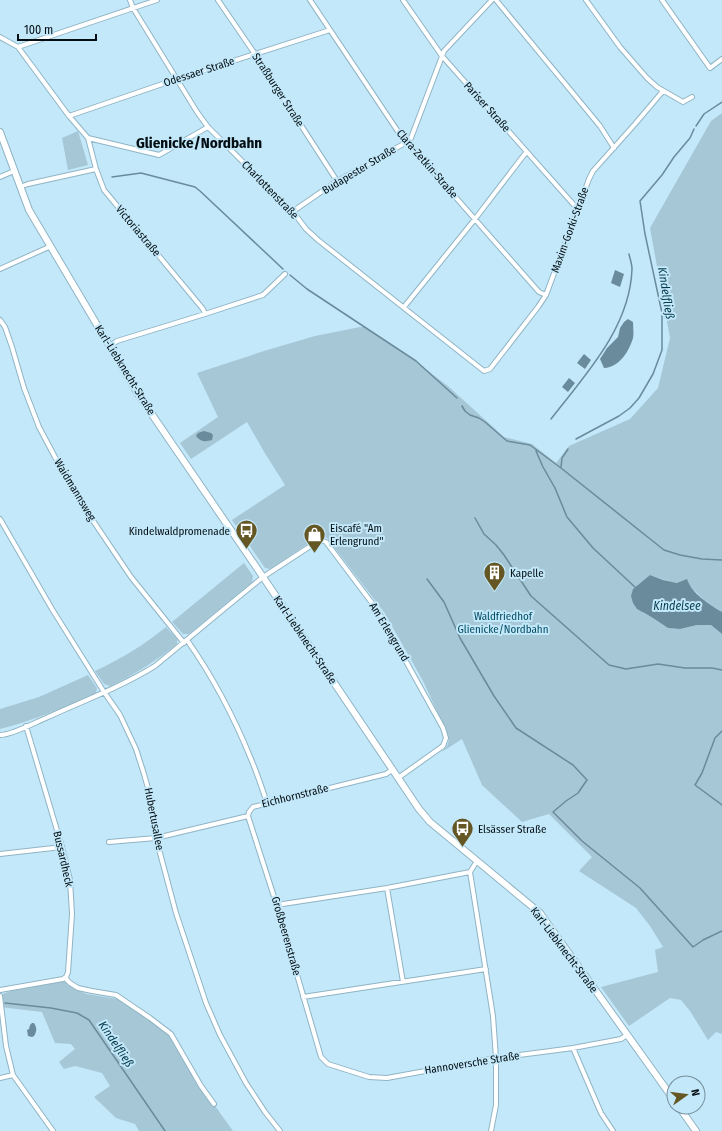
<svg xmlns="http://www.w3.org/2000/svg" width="722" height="1131" viewBox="0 0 722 1131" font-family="'Fira Sans Condensed',sans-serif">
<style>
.green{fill:#a6c7d6}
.water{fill:#698b9b}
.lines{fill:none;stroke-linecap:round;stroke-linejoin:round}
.stream{stroke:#698b9b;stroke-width:1.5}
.street-casing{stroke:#90b4c4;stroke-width:6}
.secondary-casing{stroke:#90b4c4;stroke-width:8}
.street{stroke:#fff;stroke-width:4}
.secondary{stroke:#fff;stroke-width:6}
.labels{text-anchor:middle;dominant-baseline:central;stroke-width:4;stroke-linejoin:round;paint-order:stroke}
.street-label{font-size:11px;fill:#030e13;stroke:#c3e8f9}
.poi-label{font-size:11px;fill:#030e13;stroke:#c3e8f9;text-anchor:start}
.park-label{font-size:11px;fill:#044d65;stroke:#c3e8f9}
.water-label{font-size:12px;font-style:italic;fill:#053a4c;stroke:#c3e8f9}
.district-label{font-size:15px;font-weight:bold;fill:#030e13;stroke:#c3e8f9}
</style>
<rect width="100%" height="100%" fill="#c3e8f9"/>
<path class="green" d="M722,113V612L704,600L689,585C675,583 663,580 650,575L633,589L643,613L653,618L668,628L680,629L697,625H711L722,634V1034L716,1032L708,1040L690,1011L681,1000L670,998L629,1026L601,987L658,972L655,950L663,947L650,926L636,908L579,871L592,857L549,814L522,822L482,785L462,739L442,752C447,747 450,742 448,735L423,681L384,612L327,538L321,535L270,569L265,568L232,520L285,485L266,455L247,422L191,459L180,443L218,417L197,373L264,351L315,336L360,327H364L416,362L436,377L449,387L504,437L532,444L556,463L569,446L630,419L658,388L670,338L650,228L711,121Z
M78,131L88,165L68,170L62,138Z
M244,563L253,576L252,582L189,634H183L172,622Z
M166,627L177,639V644C156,661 134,675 110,686L104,684L95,671C121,659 144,645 166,627Z
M88,675L97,688L96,693C64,707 33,721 0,729V709L39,697Z
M64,981L76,989L86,994L118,999L162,1028L170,1036L215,1106L233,1131H139L135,1124L116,1118L94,1097L110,1086L102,1073L75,1066L64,1069L59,1062L75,1049L71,1044L55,1043L42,1012L0,1007V995L16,989Z"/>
<path class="water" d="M615,270L624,274L620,287L611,283Z
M628,319L633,322C633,327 634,333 633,338C629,351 620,367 604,368L600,359L607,348L618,337L620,328L624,322Z
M584,354L591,360L585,369L577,363Z
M569,378L575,383L568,392L562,387Z
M204,431L211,433L213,435L212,440C205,442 201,442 196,436L198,433Z
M650,575L663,580L677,583L687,579C692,594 709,604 722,612V634L711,625H697L680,629L668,628L653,618L637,609L633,603L631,596L633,589Z
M32,1023H34C37,1028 37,1031 34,1036L32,1037L28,1036L27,1030L29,1029L30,1025Z"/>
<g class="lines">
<path class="stream" d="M696,126L704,114L722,102
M112,177L141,173L195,187L200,191L283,269
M290,275L307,289L416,361L457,398
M462,406L465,411L470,415L479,418L485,422L507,441L530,445L561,468L664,550L680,555L702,559L722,560
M551,419C585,375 630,328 632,269C632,264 630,259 629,254
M576,439L619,416L630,408L639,398L653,374L662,350V313L645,234L640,201L662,175L674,157L690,138L694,129
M536,451L543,467L555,488L567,517L593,548L636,588
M561,467L562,458L568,449
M475,518L484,534L496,545L504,555L531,596L609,665L626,669L658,664L685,668H712L722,670
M427,579L444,602L460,638L494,696L516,728L573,765L587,780L578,793L566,801L553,812L582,841L640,888L693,947L703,940L722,931
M722,731L715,738L702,773L695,785L722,805
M5,1003L51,1008L77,1013L89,1020L165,1131"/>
<defs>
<path id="street" d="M130,0L133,8L197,112L208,127
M218,0L255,54L337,181
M310,0L403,139L407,142L539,292L546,295
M403,0L442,56L574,205L579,207
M496,0L600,126L614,148
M586,0L620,47L647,78L657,87L683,102L692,97
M662,0L710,68L722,59
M0,37L18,47L69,116L88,138L159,155L208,127L294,213L306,229L318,240L484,371L490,369L538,307L546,295L589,179L593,171L635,124L663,91
M18,47L157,0
M69,116L177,79L330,30
M88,138L96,169L104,190L203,309L205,314
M0,177L14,171
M20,187L28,184L96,169
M292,212L337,181L407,142L411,138L444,51L492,0
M0,269L51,246
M404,307L475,219L524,155L527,152
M0,320L5,327L12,347L24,388L39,427L73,491L131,577L184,643
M110,346L117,341L205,314L263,295L285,274
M0,519L52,609L104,692L120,715L136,749L144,774L151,799L156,838L176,913L206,1003L220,1035L246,1083L265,1112L280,1131
M187,640C213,677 234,717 251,759C257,773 262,788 267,803
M0,735C12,735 34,723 46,718C83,701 121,687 155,666L224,609L263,577L312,545L321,540L326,542L378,611L443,728L446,738L443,746L398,778
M248,816L277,906L321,1057L328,1064L369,1077L387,1078L496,1058L573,1048L621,1039L627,1035
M109,842L156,838L248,816L249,812L253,807L386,774L392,770
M0,854L62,847
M477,861L470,872L493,1016L496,1058V1105L491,1131
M387,888L403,982
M277,906L283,904L387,888L470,872
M66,977L67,980L70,983L78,988L92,991L116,995L150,1018L171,1034L201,1086L214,1104
M0,990L63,979L66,977L68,972L72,914L70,880L62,847L26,726
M0,996L6,1046L13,1075L53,1131
M303,997L486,969
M573,1048L601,1113L613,1131
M0,1078L13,1075"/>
<path id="secondary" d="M0,132L29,210L138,394L263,577L419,809L430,822L540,913L674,1100
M679,1107L696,1131"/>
</defs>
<use href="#street" class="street-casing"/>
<use href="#secondary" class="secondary-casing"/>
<use href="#street" class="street"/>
<use href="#secondary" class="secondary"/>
</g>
<defs>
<symbol id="bus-pin" viewBox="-11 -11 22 30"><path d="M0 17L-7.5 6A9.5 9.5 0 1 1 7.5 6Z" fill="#655724" stroke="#c3e8f9"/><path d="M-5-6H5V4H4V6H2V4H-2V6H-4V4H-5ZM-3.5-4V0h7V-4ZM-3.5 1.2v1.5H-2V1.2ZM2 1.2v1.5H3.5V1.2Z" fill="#fff"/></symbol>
<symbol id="shop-pin" viewBox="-11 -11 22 30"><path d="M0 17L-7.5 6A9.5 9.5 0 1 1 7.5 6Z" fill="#655724" stroke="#c3e8f9"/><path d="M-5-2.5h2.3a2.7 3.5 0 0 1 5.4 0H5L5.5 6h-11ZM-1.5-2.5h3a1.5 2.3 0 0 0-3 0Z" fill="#fff"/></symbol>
<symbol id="building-pin" viewBox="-11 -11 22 30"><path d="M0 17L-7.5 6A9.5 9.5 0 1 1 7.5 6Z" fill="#655724" stroke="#c3e8f9"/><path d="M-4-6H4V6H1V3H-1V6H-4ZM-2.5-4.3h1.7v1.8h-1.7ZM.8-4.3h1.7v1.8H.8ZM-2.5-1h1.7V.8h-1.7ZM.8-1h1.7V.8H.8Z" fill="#fff"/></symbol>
</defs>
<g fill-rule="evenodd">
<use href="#bus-pin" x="234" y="518" width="25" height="34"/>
<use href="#shop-pin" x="302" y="522" width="25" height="34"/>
<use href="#building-pin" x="482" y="560" width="25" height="34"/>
<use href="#bus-pin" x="450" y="816" width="25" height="34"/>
</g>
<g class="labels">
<g class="street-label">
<text transform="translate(199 72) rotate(-18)">Odessaer Straße</text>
<text transform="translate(278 90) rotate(57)">Straßburger Straße</text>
<text transform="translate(487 107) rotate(48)">Pariser Straße</text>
<text transform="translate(427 164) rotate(49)">Clara-Zetkin-Straße</text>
<text transform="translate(359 170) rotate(-31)">Budapester Straße</text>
<text transform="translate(270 190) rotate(46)">Charlottenstraße</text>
<text transform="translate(570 230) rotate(-70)">Maxim-Gorki-Straße</text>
<text transform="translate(138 231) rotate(50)">Victoriastraße</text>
<text transform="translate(125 370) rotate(58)">Karl-Liebknecht-Straße</text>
<text transform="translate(75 490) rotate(59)">Waidmannsweg</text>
<text transform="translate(389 632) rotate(59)">Am Erlengrund</text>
<text transform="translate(305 640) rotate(56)">Karl-Liebknecht-Straße</text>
<text transform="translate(295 796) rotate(-14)">Eichhornstraße</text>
<text transform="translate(154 819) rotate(79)">Hubertusallee</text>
<text transform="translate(63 859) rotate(77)">Bussardheck</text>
<text transform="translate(286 936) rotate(74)">Großbeerenstraße</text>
<text transform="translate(564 950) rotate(53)">Karl-Liebknecht-Straße</text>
<text transform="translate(472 1063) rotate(-9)">Hannoversche Straße</text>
</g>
<g class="poi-label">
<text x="330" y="528">Eiscafé "Am<tspan x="330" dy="13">Erlengrund"</tspan></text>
<text x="230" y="531" text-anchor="end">Kindelwaldpromenade</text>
<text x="510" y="573">Kapelle</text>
<text x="478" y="829">Elsässer Straße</text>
</g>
<g class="park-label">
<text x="503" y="616">Waldfriedhof<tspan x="503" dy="13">Glienicke/Nordbahn</tspan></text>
</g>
<g class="water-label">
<text transform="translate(666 293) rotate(81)">Kindelfließ</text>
<text x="677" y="606">Kindelsee</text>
<text transform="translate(116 1044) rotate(56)">Kindelfließ</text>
</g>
<g class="district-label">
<text x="199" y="143">Glienicke/Nordbahn</text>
</g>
</g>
<g transform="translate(686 1095) rotate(76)"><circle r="19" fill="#c3e8f9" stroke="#76919d"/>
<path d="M0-3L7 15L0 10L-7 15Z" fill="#655724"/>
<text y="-6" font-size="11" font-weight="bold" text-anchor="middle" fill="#030e13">N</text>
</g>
<path d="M18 34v6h78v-6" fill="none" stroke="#030e13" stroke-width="2"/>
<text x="24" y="34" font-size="12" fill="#030e13" stroke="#c3e8f9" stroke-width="3" paint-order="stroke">100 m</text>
</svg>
